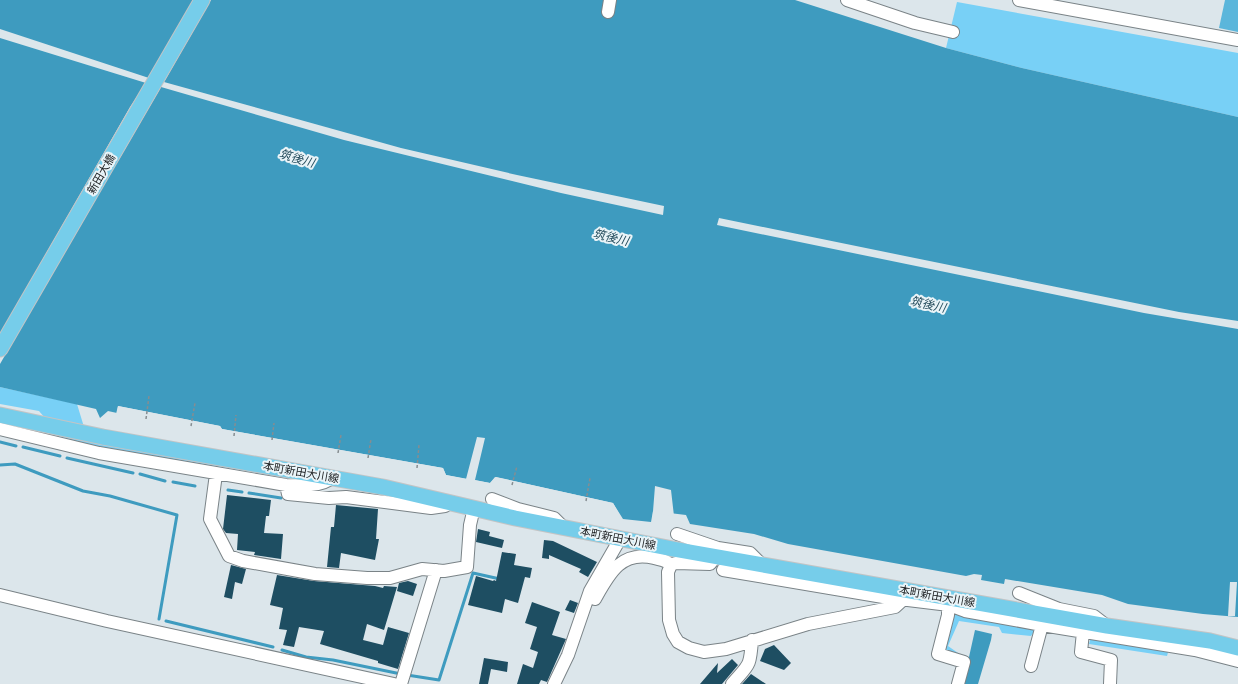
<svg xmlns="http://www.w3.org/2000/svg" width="1238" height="684" viewBox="0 0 1238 684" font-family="Cabin,'Noto Sans JP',sans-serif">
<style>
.green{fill:#78d0f6}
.forest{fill:#5bb6db}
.water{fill:#3e9bbf}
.pier{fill:#dce6eb}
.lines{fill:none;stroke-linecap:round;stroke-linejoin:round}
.stream{stroke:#3e9bbf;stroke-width:3}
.building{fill:#1e4e62}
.minor-casing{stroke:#7a8387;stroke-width:14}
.major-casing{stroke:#c3c4c5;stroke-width:17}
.path{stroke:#868d91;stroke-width:1.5;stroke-dasharray:3 2;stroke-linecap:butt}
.minor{stroke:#fff;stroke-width:12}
.major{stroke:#76cdea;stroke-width:15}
.labels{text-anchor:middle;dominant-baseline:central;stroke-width:4;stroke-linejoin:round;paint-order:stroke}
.street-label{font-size:11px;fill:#1a1d1f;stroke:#eaf4f8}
.water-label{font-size:12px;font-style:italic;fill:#244c5c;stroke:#eaf4f8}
</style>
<rect width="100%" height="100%" fill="#dce6eb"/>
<path class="green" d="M957,2L1238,53V117L1022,68L946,48Z
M0,387L77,404L84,427L45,418L39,411L0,404Z
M0,420L102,445L321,480L288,482L102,449L0,424Z
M953,613L1036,629L1031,636L1002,633L999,627L959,621L948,646L961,655L944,649Z
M1091,637L1169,649L1167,656L1089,644Z"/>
<path class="forest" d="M1225,0H1238V32L1219,28Z"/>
<path class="water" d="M0,0H795L946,48L1022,68L1238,117V617L1203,614L1128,604L1102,595L1005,579L1004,584L981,580L982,575L974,574L966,576L788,544L754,534L690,524L686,515L653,511L651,522L623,519L613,503L496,477L490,483L446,475L443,468L222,429L220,426L118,406L117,413L108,411L100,418L96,409L0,387Z
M975,630L992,634L991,640L978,684H963Z"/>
<path class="pier" d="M194,0H211L164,82L401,148L517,175L664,206L663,215L561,193L344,140L161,87L0,364V334L130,107L146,83L0,38V29L149,78Z
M719,218L1179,312L1238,321V329L1144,313L717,225Z
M118,406L220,426L222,429L443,468L446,475L466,479L477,437L485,438L475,480L490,483L495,477L613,503L623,521L612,505L579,496L496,480L490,485L446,477L442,470L221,431L219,428L120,409L119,414H116Z
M655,486L671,490L674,516L654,513L652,524Z
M1230,582H1237L1235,616H1228Z"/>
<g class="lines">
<path class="stream" d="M0,442L16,446
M23,447L60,456
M67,458L133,473
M0,465L15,464L83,491L110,496L177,515L159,619
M140,474L165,481
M173,482L195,486
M228,490L242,492
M249,493L281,498
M166,621L273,647
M282,650L306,657
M305,661L306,657L333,660L401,674
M407,675L439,680L473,573L500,579"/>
</g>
<path class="building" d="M227,495L271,500L269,516H266L264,533L283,534L281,559L254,555L255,552L237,550L238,534L226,533L223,529Z
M336,505L378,509L376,539H379L375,560L341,553L339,568L327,567L331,527H334Z
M478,529L490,532L489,536L504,540L502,548L476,542Z
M544,540L553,541L597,562L588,577L579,572L581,569L549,555V559L542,558Z
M502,552L516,554L514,565L532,568L530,578L525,577L518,603L505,599L502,613L468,605L476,576L493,581L494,580L496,581Z
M231,565L246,569L242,584L235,582L232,599L224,597Z
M277,575L314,581L375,586L383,588L384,586L397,587L384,630L367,624L363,640L383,645L388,627L409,633L398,669L378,663V661L320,644L324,631L299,627L294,647L283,645L287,630L279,629L283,608L270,605Z
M408,581L417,584L413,596L397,591L399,583Z
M570,600L578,603L574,613L565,610Z
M532,602L560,612L552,635L566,639L547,682L541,680L539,684H517L523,664L533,668L538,652L530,649L537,627L525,623Z
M774,645L791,663L784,670L760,661L765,649Z
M484,658L508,662L507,672L491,669L488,684H479Z
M732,659L738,665L722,684H700L718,663L717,673Z
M751,674L766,684H742Z"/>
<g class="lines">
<defs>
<path id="minor" d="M847,0L915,23L953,32
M1019,0L1238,40
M608,12L610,0
M0,429L99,453L286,485C300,486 322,487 333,477
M216,474L210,519L229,556L243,561L315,574L367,578H390L422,569L444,571L467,567L470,525L474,508
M286,485L288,494L329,498L346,497L431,508L445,506L447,502
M492,499L518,509L554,518L564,528
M677,534L718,548L750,553L760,563
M716,556L710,564L676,563L671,565L668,572L669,620L673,634L678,642L689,648L704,652L726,649L808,624L895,607L907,596
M723,570L883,597L949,605L965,611L1042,625L1195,650L1238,661
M1019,593L1059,609L1094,616L1107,626
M0,595L107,621L394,684
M948,598V615L938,654L964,662L958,684
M595,599C609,574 621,550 654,558C661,560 666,560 671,565
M1083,632L1081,652L1111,660L1110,684
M1031,666L1042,625
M401,684L436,570
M554,684L568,655L590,591L620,539
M732,684C749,664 750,668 752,640"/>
<path id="major" d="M0,349L202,0
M0,415L103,437L383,487L515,518L673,549L1107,626L1210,641L1238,648"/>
</defs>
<use href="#minor" class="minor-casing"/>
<use href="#major" class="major-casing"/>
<path class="path" d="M146,419L149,396
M191,426L195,403
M234,436L236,415
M272,440L274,423
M338,453L341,435
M368,458L371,439
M417,468L419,445
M512,485L517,466
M586,501L590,478"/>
<use href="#minor" class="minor"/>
<use href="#major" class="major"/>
</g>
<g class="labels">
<g class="street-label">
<text transform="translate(101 174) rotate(-60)">新田大橋</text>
<text transform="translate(301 472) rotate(10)">本町新田大川線</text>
<text transform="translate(618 538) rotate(11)">本町新田大川線</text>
<text transform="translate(937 596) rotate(10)">本町新田大川線</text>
</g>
<g class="water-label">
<text transform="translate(297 158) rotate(16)">筑後川</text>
<text transform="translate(611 237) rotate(13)">筑後川</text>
<text transform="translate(928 304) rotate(12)">筑後川</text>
</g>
</g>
</svg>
